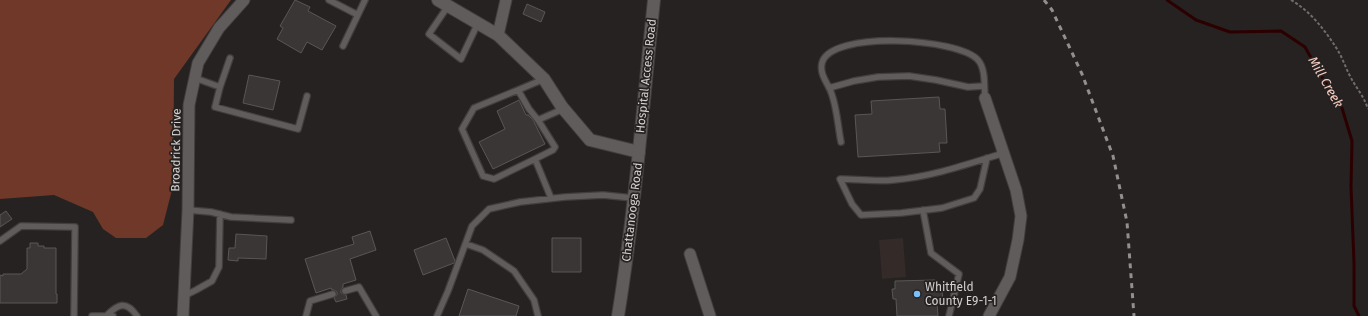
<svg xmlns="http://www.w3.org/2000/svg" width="1368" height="316" viewBox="0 0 1368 316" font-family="'Fira Sans',sans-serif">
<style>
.built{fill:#342a27}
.green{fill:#6f3829}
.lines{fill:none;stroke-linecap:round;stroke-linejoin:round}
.stream{stroke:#2c0000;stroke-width:3}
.building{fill:#3a3635;stroke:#5b5655}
.service-casing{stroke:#413e3d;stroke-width:8}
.minor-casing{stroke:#413e3d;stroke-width:13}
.tertiary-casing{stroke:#413e3d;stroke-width:14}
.secondary-casing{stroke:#413e3d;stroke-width:14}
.path{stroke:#706d6c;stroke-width:2;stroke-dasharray:3 2;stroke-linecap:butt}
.service{stroke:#605c5b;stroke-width:5.5}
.minor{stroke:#605c5b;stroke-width:11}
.tertiary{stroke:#605c5b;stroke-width:12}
.secondary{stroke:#605c5b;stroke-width:12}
.rail{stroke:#928f8e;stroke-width:3;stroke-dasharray:5 5;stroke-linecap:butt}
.poi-dot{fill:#7bbef8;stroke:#252221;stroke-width:1.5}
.labels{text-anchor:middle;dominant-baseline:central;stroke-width:3.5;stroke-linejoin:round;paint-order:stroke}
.street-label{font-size:12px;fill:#d4d1d0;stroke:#252221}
.poi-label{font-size:12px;fill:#d4d1d0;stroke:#252221;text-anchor:start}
.water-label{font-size:13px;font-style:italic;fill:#f7cdc2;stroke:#252221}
</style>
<rect width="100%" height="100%" fill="#252221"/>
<path class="built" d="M903,238L906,277L882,279L879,240Z"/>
<path class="green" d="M0,0H231L174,79L173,186L163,225L146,238H116L103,229L93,212L54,195L0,199Z"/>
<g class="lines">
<path class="stream" d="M1167,0L1196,20L1230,32L1281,31L1305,47L1320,74L1342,108L1352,141L1351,187L1354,263V306L1359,316"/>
</g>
<path class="building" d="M295,0L310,7L308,11L336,26L322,50L307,42L301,53L277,39L283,28L280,26Z
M527,4L545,12L541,22L523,14Z
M249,75L280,81L273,110L243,103Z
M939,97L940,109H945L947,143H939L940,152L858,157L855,115L872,114L871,101Z
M519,100L526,115H528L533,120L545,144L493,169L479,142L505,129L497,111Z
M6,211L12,219L0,227V215Z
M370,231L376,250L350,259L356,280L343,284V287L341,290V293L346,295L347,299L336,302L334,298L337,295V292L334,290H332L331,288L316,293L305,259L354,244L352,237Z
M236,234L267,236L266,259L238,258V261L228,260L229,248H235Z
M446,238L455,261L454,263L423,275L414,250Z
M552,238H581V272H552Z
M30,243H38V246H44V248H56V294H57V303H0V275L3,276V274H21L27,269V248H30Z
M935,280L936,290L942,289L943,303H937L938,316H897L896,299H893L892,289H895V281Z
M468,289L519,306L516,316H459Z"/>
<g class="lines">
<defs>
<path id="service" d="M329,0L358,15
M448,6L429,34L461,59L478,23
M343,46L365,0
M195,78L220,87L215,107L298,129L307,96
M220,87L230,58
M829,88L854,81L878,77L909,76L936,80L968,87L984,86
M518,90L544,79
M538,120L563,109
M841,142C838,127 837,109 832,95C829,84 819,75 822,63C830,30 959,38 978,60C986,69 984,86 985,98
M987,158L980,189L974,198L942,208L901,213L861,215L852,204L840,179C857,179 876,182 893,180C931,177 968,164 1004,153
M535,159L494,179L483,176L462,129L474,108L518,90L529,109L538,120L555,147L553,150L535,159L551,198
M188,210L211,212L231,217L291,220
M923,210L931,253L959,274L949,316
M0,241L21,226L75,227L74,316
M466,244L483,250L514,271L534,300L538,316
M345,291L359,287L376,316
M184,296L196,290L212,281L219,267L220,214
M92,316H113
M106,316C118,304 126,300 137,316
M306,316L310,301L333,294
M437,316L448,291L472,226L489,209L520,202L565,197L603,195L633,198"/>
<path id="minor" d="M498,35L506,0
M985,98L1016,190L1021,216L1018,240L1010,277L989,316
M690,254L710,316
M183,316L188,210L189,105L198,63L219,28L244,0"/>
<path id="tertiary" d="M438,0L498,35L544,79L562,107L590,140L639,152"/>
<path id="secondary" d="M618,316C635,211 643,105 654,0"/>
</defs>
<use href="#service" class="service-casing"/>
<use href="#minor" class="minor-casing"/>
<use href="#tertiary" class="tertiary-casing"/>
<use href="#secondary" class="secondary-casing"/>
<path class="path" d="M1291,0C1310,11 1325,30 1337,49C1342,57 1345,66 1349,74C1355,87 1363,94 1368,109"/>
<use href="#service" class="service"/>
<use href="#minor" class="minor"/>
<use href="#tertiary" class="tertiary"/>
<use href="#secondary" class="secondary"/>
<path class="rail" d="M1044,0L1052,10L1082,74L1113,156L1127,222L1134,316"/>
</g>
<circle class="poi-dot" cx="917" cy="294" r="4"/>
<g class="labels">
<g class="street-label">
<text transform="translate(646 76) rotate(-84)">Hospital Access Road</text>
<text transform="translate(176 150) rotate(-89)">Broadrick Drive</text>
<text transform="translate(632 212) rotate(-83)">Chattanooga Road</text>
</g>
<g class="poi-label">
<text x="925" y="287">Whitfield<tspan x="925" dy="14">County E9-1-1</tspan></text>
</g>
<g class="water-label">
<text transform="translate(1326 82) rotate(60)">Mill Creek</text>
</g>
</g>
</svg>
